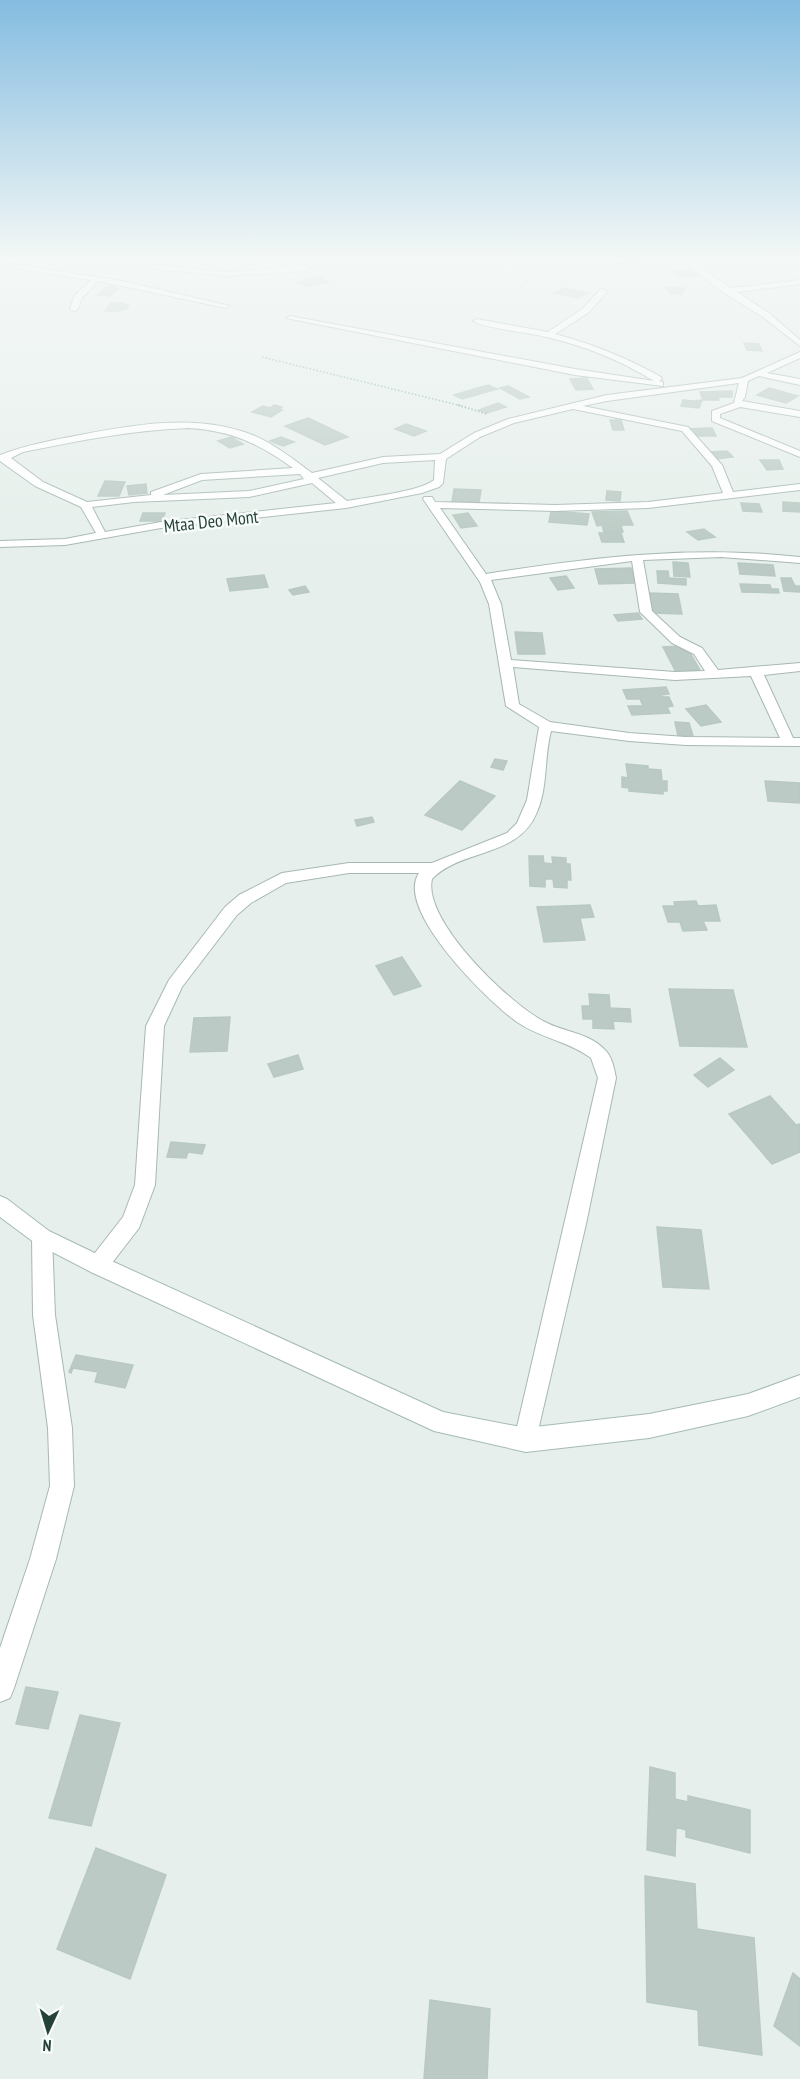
<svg xmlns="http://www.w3.org/2000/svg" width="800" height="2079" viewBox="0 0 800 2079" font-family="'PT Sans Narrow',sans-serif">
<style>
.building{fill:#bbcac4;stroke:#b8c9c2;stroke-width:1.5}
.lines{fill:none;stroke-linecap:round;stroke-linejoin:round}
.street-casing{stroke:#a8b8b2;stroke-width:2}
.secondary-casing{stroke:#a4bbb3;stroke-width:2}
.path-far1{stroke:#86b3a5;stroke-width:1.5;stroke-dasharray:1.5 2;stroke-linecap:butt}
.path{stroke:#86b3a5;stroke-width:2;stroke-dasharray:1.5 2;stroke-linecap:butt}
.street{fill:#fff;fill-rule:evenodd}
.secondary{fill:#fff;fill-rule:evenodd}
.labels{text-anchor:middle;dominant-baseline:central;stroke-width:5;stroke-linejoin:round;paint-order:stroke}
.far-street-label{font-size:18px;fill:#24423a;stroke:#f7fbf9}
</style>
<rect width="100%" height="100%" fill="#e6efeb"/>
<path class="building" d="M627,261H641L643,267H619L618,263L628,264Z
M673,271H694L697,276H675Z
M318,277L329,282L308,287L297,282Z
M108,286L115,287L112,289H118L110,296L97,295Z
M564,288L588,293L578,298L554,293Z
M667,288H684L685,291H681L683,294H670Z
M111,303H124L129,306L127,309L119,311H105Z
M744,343L759,344L762,351L747,350Z
M587,378L593,389L576,390L570,379Z
M488,385L497,389L462,399L454,395Z
M508,386L529,397L520,399L500,388Z
M769,388L798,396L786,403L757,395Z
M732,391V397H718L719,400H703L700,392Z
M683,400L694,401L702,400L699,408L681,406Z
M498,403L506,407L487,413L479,410Z
M274,405L282,407L278,410H282L271,417L252,412L263,406L270,408Z
M308,418L348,437L325,445L285,426Z
M610,420H621L624,430H613Z
M406,424L426,431L414,436L395,429Z
M712,428L716,436H693L689,429Z
M231,437L243,444L230,448L218,441Z
M281,437L294,442L283,446L270,441Z
M727,451L733,457L716,459L710,452Z
M760,460H779L783,469L767,470Z
M105,481L125,482L119,496H98Z
M146,484L147,493L129,495L127,486Z
M454,489L481,490L479,503L452,502Z
M607,491L621,492L620,501L606,500Z
M783,502L799,503L800,512L783,511Z
M741,503L759,504L762,512L743,511Z
M551,511L589,514L587,525L549,522Z
M627,511L633,525H621L623,532H604L602,525L597,526L592,512Z
M143,513H165L162,521H140Z
M468,513L477,526L461,528L453,515Z
M704,529L715,537L698,540L687,532Z
M599,533H621L624,542H602Z
M673,562L688,563L690,577L674,576Z
M738,563L773,565L775,576L740,574Z
M631,568L636,583L599,584L595,569Z
M657,571H668L669,578L686,579V585L658,583Z
M264,575L268,587L230,591L227,579Z
M566,576L574,588L558,590L550,578Z
M781,578H791L795,586H800V592L784,591Z
M740,584L770,585L771,589H778L779,593L742,592Z
M305,586L309,592L293,595L289,590Z
M649,593L678,594L682,614L652,613Z
M638,613L642,619L618,621L614,615Z
M515,632L542,633L545,654H518Z
M686,646L700,670L676,672L663,647Z
M666,687L669,694L661,695L662,697H669L673,706L667,707L670,713L632,715L628,706H643L640,699H627L623,690Z
M706,705L721,722L701,726L686,709Z
M675,722L689,723L693,736H678Z
M495,759L507,761L503,770L491,767Z
M626,764L648,766V769L661,770L662,781H667V791H663V794L629,791V788L622,787V777L628,778Z
M460,781L495,796L462,830L425,815Z
M765,781L800,783V803L768,801Z
M372,817L374,822L357,826L355,820Z
M529,856H543L544,863L553,864L552,857L566,858V864H570L571,880H567V888L554,887L553,879H545V887L530,886Z
M696,901L698,906L716,905L720,921H703L707,930L683,931L680,922H668L663,906H675L674,902Z
M590,905L594,917L580,918L585,940L544,942L537,907Z
M402,957L421,986L394,995L376,966Z
M669,989L733,990L747,1047L680,1046Z
M589,994L609,995L610,1008L630,1009L631,1022L613,1021L614,1029L593,1028V1019H583L582,1006H590Z
M230,1017L227,1051L190,1052L194,1018Z
M298,1055L303,1069L274,1077L268,1064Z
M720,1058L734,1070L708,1087L694,1075Z
M770,1096L796,1125L800,1124V1152L772,1164L729,1114Z
M171,1142L205,1145L202,1154L188,1152L186,1158L167,1157Z
M657,1227L701,1230L709,1289L663,1287Z
M76,1355L133,1365L125,1388L95,1382L98,1372L73,1368L71,1373L69,1372Z
M26,1687L58,1692L48,1729L16,1724Z
M80,1715L120,1723L91,1826L49,1818Z
M650,1767L675,1773V1799L688,1802V1796L750,1810V1853L686,1837V1830L676,1827L675,1856L647,1850Z
M96,1848L166,1875L130,1979L57,1949Z
M645,1876L695,1884L697,1929L754,1938L762,2055L699,2045L698,2010L647,2002Z
M793,1973L800,1979V2046L774,2026Z
M430,2000L490,2009L487,2079H424Z"/>
<g class="lines">
<defs>
<path id="street" d="M680,260H689L731,288L800,280V284L737,292L769,313L800,340V346L763,317L724,293Z
M111,261L227,272L294,267L287,264L291,262L325,274L321,276L304,271L227,276L109,264Z
M0,262L122,281L230,306L226,308L98,281L82,298L78,309L74,311L70,309L75,295L91,280L0,266Z
M601,289L608,291L588,313L555,334C593,344 627,358 661,377L662,379L659,381L663,382V386L575,375L286,318L290,316L575,369L654,381C620,360 585,346 546,337C528,332 486,329 473,321L477,319L548,332L582,309Z
M800,352V358L767,373L800,379V385L759,376L748,381L745,397L742,401L800,411V417L740,407L720,414V418L800,451V457L712,421V411L734,403L739,383L607,401L583,406L688,427L722,465L733,492L800,484V490L648,508L555,511L440,508L486,574C591,557 694,545 800,557V563L721,557L643,560L652,611L680,637L702,648L718,670L800,663V671L764,675L793,738H800V746L686,745L629,741L551,731C544,757 548,787 537,812C519,858 462,848 432,879C422,921 511,1005 545,1022C564,1032 589,1033 604,1049C612,1056 614,1068 616,1078L586,1224L534,1448L526,1452L518,1448L514,1440L598,1078L591,1058C568,1041 540,1038 517,1022C489,1002 394,910 419,873H349L286,883L251,903L237,915L182,987L164,1026L155,1185L139,1228L105,1272L98,1275L91,1272L87,1265L91,1258L123,1217L135,1185L146,1026L169,980L225,907L239,895L282,873L349,863H432L507,833L517,823L527,800L539,727L506,706L489,604L480,582L423,499L424,497H432L435,502L555,505L648,502L723,493L712,466L682,431L573,409L514,423L480,437L446,459L443,483L439,487L422,493L346,508L161,528L65,545L0,547V541L65,539L96,533L81,507L35,486L0,461V455C26,445 53,440 80,435C133,425 188,415 241,431C267,438 290,457 312,473L383,457L440,454L474,433L508,419L607,395L742,378ZM189,428C232,431 258,443 293,468L201,474L151,492V495L87,502L43,482L11,458L23,452C78,441 132,430 189,428ZM435,460L434,480C419,492 367,497 347,501L318,478L383,463ZM300,474L304,479L249,491L163,495L202,480ZM312,483L336,503L161,522L105,532L92,507L134,502L249,497ZM632,561L640,612L672,643L694,654L705,671L675,672L511,660L501,604L491,580ZM513,667L675,680L751,676L780,738L686,737L629,733L550,722L519,704Z
M42,1228L49,1231L52,1237L55,1315L72,1428L74,1486L56,1559L14,1688L10,1698L0,1702V1648L30,1559L50,1486L48,1428L33,1315L32,1237L35,1231Z"/>
<path id="secondary" d="M0,1196L7,1199L49,1231L105,1258L443,1412L526,1428L649,1414L748,1394L800,1375V1397L748,1416L649,1438L526,1452L434,1431L91,1272L35,1243L0,1217Z"/>
</defs>
<use href="#street" class="street-casing"/>
<use href="#secondary" class="secondary-casing"/>
<path class="path-far1" d="M747,260L767,271
M519,289L543,268L546,260
M262,357L462,406"/>
<path class="path" d="M458,405L487,414"/>
<use href="#street" class="street"/>
<use href="#secondary" class="secondary"/>
</g>
<linearGradient id="sky" x2="0" y2="1"><stop stop-color="#84bce0"/><stop offset="0.47" stop-color="#f4f8f6"/><stop offset="1" stop-color="#f4f8f6" stop-opacity="0"/></linearGradient>
<rect width="800" height="551" fill="url(#sky)"/>
<g class="labels">
<g class="far-street-label">
<text transform="translate(211 521) rotate(-6)">Mtaa Deo Mont</text>
</g>
</g>
<g transform="translate(48 2031) rotate(184)" stroke="#f7fbf9" stroke-width="4.5" paint-order="stroke">
<path d="M0-4.5L10 22L0 15L-10 22Z" fill="#24423a"/>
<text y="-9" font-size="16" font-weight="bold" text-anchor="middle" fill="#24423a">N</text>
</g>
</svg>
